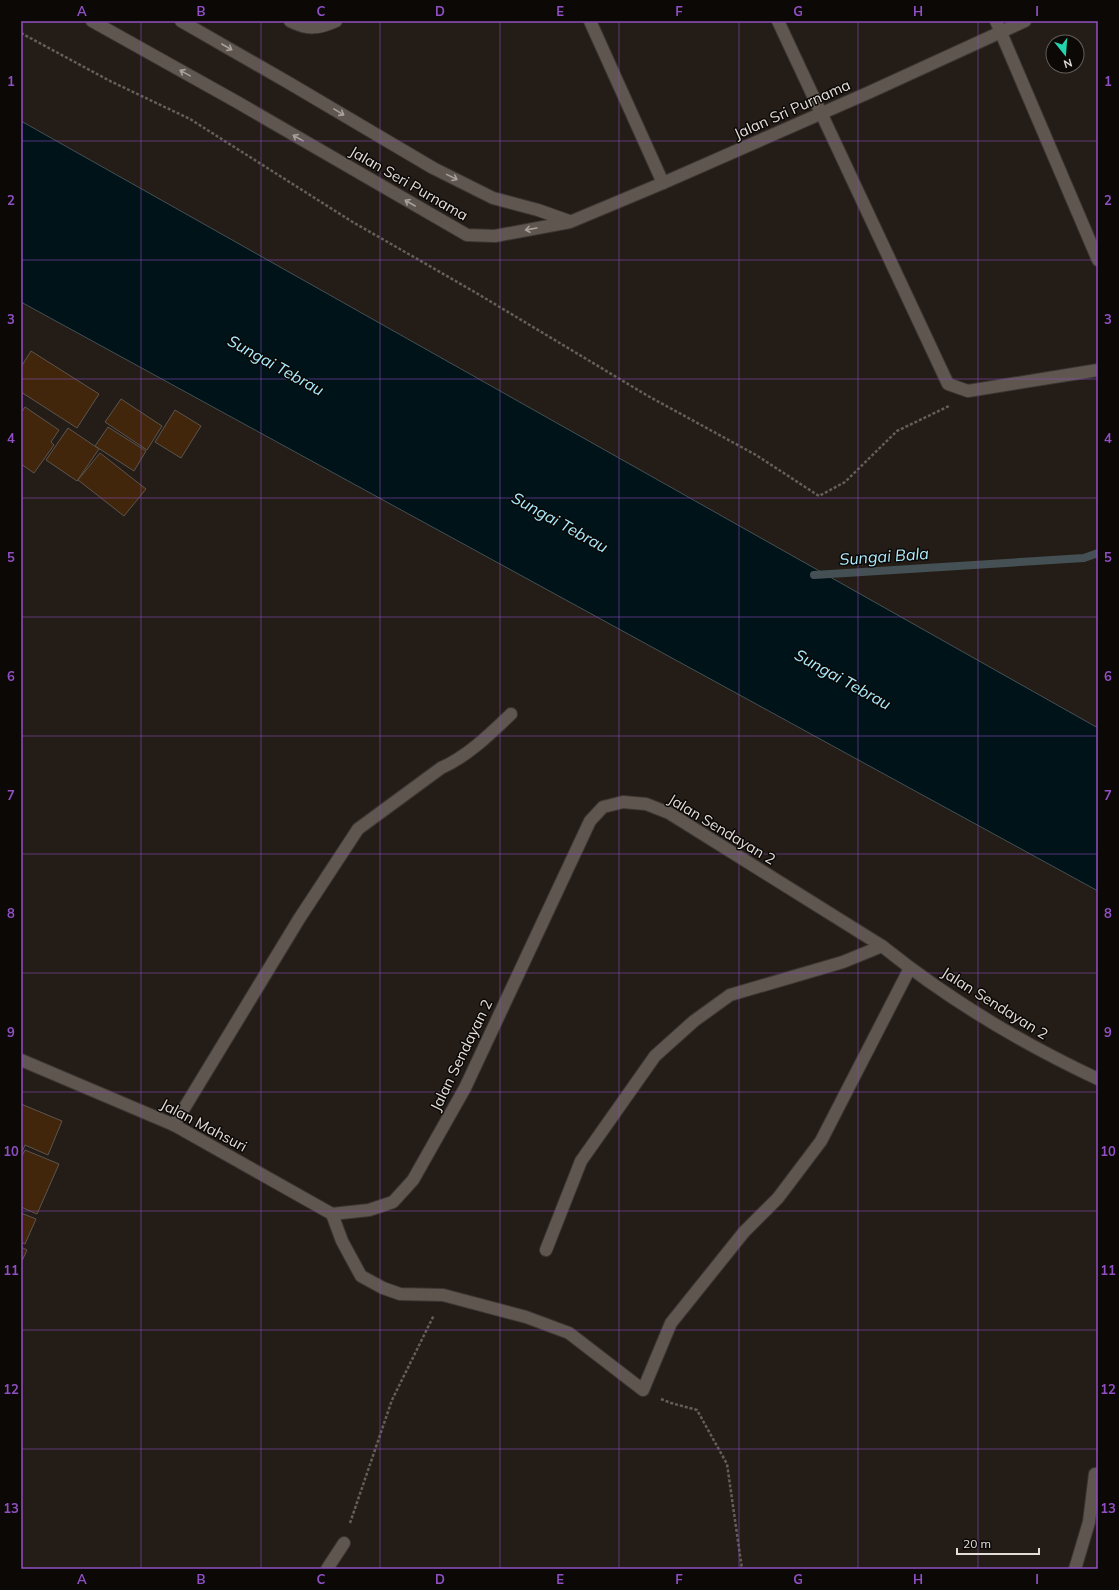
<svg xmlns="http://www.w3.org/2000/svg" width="1119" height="1590" font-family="Mulish,sans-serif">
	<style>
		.water { fill: #001319; stroke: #445053 }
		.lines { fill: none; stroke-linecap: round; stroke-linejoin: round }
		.stream { stroke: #445053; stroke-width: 8 }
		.building { fill: #41260b; stroke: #5c544e }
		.minor-casing { stroke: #3c3633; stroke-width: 14 }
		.path { stroke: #645d58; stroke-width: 2.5; stroke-dasharray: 3 2; stroke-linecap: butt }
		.minor { stroke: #5f5650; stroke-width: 12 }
		.oneway { stroke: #a7a09b }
		.grid { fill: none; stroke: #904fc4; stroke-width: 1; stroke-opacity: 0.55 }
		.labels { text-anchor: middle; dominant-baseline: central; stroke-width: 3; stroke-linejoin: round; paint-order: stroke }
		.street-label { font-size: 15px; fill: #e2ddd9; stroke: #0b0806 }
		.water-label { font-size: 16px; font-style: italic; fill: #acedff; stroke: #0b0806 }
		.neatline { fill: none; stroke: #904fc4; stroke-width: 1.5 }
		.grid-label { font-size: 13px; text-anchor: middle; font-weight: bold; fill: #904fc4 }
	</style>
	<rect width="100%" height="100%" fill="#241d17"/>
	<!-- water -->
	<path class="water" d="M21 121 1098 728V891L21 302Z"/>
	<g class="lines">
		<!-- stream -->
		<path class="stream" d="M814 575 1084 558 1098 553"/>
	</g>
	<!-- building -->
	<g class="building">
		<path d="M31 351 99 394 77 428 21 392V367Z"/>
		<path d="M121 399 162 426 147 450 105 422Z"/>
		<path d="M25 407 59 430 51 442 54 445 34 473 21 464V413Z"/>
		<path d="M175 410 201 426 181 458 155 442Z"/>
		<path d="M108 427 146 451 134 471 95 446Z"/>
		<path d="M68 428 99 449 77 481 46 460Z"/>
		<path d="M100 453 146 489 124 516 78 480Z"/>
		<path d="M21 1104 62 1121 48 1155 25 1145 22 1152 21 1151Z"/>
		<path d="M25 1150 59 1164 37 1214 21 1207V1156H22Z"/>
		<path d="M21 1213 36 1219 25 1244 21 1242Z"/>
		<path d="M21 1247 27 1250 21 1263Z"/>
	</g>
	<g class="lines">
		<defs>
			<g id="minor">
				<path d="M92 21 237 102 467 235 495 236 570 222 663 183 870 92 1025 21"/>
				<path d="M181 21 289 83 433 168 493 198 538 210 569 221"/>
				<path d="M290 21C307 30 319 29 336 21"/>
				<path d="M590 21 663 183"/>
				<path d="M778 21 948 384 968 391 1098 370"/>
				<path d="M996 21 1098 260"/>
				<path d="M21 1060 174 1125 332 1214 369 1210 393 1202 413 1180 465 1088 590 821 603 807 623 802 646 804 669 813 882 946C948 999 1021 1043 1098 1079"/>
				<path d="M174 1125 299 919 358 829 441 768C468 756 490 734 511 714"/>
				<path d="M332 1214 342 1241 361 1276 383 1288 400 1294 443 1295 526 1317 569 1333 643 1390 671 1323 744 1232 778 1198 821 1141 910 968"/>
				<path d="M546 1250 581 1161 655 1056 694 1021 730 995 843 962 882 946"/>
				<path d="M327 1569 344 1543"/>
				<path d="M1075 1569 1089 1522 1095 1474"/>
			</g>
		</defs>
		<!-- minor casing -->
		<use href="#minor" class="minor-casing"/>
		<!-- path -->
		<g class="path">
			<path d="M21 33 110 81 190 119 351 221 473 291 648 396 756 455 819 496 845 482 897 431 949 406"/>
			<path d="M661 1399 671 1403 697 1410 727 1464 742 1569"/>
			<path d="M350 1523 392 1400 434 1315"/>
		</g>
		<!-- minor -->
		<use href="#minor" class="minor"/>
	</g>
	<!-- one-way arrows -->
	<defs><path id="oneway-shaft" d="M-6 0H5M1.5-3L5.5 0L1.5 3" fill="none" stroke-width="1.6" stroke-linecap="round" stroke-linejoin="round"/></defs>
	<g class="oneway">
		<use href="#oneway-shaft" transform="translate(227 47) rotate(30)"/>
		<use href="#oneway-shaft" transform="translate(185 73) rotate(-151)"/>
		<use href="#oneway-shaft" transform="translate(339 112) rotate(31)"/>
		<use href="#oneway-shaft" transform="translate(298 138) rotate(-150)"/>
		<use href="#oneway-shaft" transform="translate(452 177) rotate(26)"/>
		<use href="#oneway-shaft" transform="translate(410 203) rotate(-150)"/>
		<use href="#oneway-shaft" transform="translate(531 229) rotate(170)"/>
	</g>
	<!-- grid -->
	<path class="grid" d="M141 21V1569M261 21V1569M380 21V1569M500 21V1569M619 21V1569M739 21V1569M858 21V1569M978 21V1569M21 141H1098M21 260H1098M21 379H1098M21 498H1098M21 617H1098M21 736H1098M21 854H1098M21 973H1098M21 1092H1098M21 1211H1098M21 1330H1098M21 1449H1098"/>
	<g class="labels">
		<!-- street labels -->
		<g class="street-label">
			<text transform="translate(792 109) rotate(-24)">Jalan Sri Purnama</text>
			<text transform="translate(409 183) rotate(30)">Jalan Seri Purnama</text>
			<text transform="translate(722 829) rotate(31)">Jalan Sendayan 2</text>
			<text transform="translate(995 1003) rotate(32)">Jalan Sendayan 2</text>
			<text transform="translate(461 1055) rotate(-64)">Jalan Sendayan 2</text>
			<text transform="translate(204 1125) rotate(28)">Jalan Mahsuri</text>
		</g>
		<!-- water labels -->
		<g class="water-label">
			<text transform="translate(276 365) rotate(29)">Sungai Tebrau</text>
			<text transform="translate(560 522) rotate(29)">Sungai Tebrau</text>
			<text transform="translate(884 556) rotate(-4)">Sungai Bala</text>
			<text transform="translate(843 679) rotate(29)">Sungai Tebrau</text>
		</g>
	</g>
	<!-- border -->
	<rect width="1119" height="1590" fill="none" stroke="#0b0806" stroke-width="44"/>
	<!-- north arrow -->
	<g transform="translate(1065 54) rotate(163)"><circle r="19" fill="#0b0806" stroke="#615d5a"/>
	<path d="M0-3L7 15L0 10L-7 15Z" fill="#22d5af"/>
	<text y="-6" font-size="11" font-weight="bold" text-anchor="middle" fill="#e2ddd9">N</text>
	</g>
	<!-- scale -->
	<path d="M957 1548v6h82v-6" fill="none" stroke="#e2ddd9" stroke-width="2"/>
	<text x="963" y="1548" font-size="12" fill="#e2ddd9" stroke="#0b0806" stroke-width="3" paint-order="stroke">20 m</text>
	<rect x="22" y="22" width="1075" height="1546" class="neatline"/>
	<g class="grid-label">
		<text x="82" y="16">A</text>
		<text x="201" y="16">B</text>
		<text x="321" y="16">C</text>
		<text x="440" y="16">D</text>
		<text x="560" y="16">E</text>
		<text x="679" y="16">F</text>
		<text x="798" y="16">G</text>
		<text x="918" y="16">H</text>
		<text x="1037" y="16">I</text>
		<text x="11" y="86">1</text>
		<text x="1108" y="86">1</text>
		<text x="11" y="205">2</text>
		<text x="1108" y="205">2</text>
		<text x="11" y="324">3</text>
		<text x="1108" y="324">3</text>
		<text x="11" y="443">4</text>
		<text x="1108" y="443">4</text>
		<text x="11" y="562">5</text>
		<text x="1108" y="562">5</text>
		<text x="11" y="681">6</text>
		<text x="1108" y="681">6</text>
		<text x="11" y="800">7</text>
		<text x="1108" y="800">7</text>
		<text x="11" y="918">8</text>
		<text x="1108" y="918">8</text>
		<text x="11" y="1037">9</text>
		<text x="1108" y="1037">9</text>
		<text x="11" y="1156">10</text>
		<text x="1108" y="1156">10</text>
		<text x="11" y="1275">11</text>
		<text x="1108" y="1275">11</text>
		<text x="11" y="1394">12</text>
		<text x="1108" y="1394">12</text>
		<text x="11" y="1513">13</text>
		<text x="1108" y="1513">13</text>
		<text x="82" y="1584">A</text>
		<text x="201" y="1584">B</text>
		<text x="321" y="1584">C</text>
		<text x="440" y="1584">D</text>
		<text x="560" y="1584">E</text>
		<text x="679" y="1584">F</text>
		<text x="798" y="1584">G</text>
		<text x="918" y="1584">H</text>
		<text x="1037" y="1584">I</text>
	</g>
</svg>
